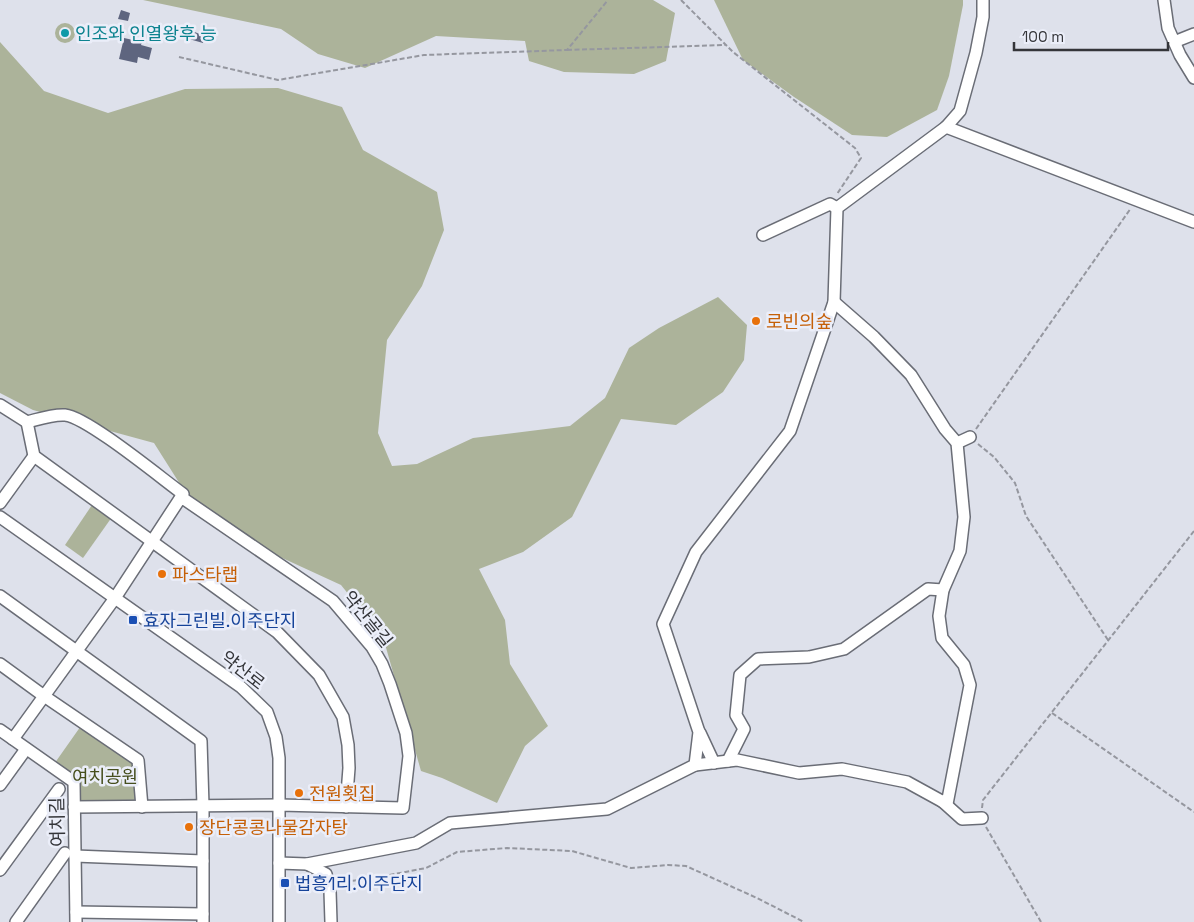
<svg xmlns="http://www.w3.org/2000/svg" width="1194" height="922" font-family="'Space Grotesk','Noto Sans KR',sans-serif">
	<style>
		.green { fill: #acb39a }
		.building { fill: #5e657f }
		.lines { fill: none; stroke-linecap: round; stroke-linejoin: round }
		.minor-casing { stroke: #6a6d76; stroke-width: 14 }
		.path { stroke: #95979f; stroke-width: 2; stroke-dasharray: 5 2.5; stroke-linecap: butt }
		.minor { stroke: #fff; stroke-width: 11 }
		.culture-dot { fill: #0f9aa8; stroke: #ebeef9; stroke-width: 2 }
		.food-dot { fill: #e8710a; stroke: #ebeef9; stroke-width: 2 }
		.transit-dot { fill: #1a4fb4; stroke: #ebeef9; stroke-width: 2 }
		.labels { text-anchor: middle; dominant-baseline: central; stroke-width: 5; stroke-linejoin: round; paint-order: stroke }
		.culture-label { font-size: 18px; fill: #0d838f; stroke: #ebeef9; text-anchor: start }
		.food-label { font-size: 18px; fill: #c56008; stroke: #ebeef9; text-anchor: start }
		.street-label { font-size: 18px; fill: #343539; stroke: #ebeef9 }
		.transit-label { font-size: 18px; fill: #164399; stroke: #ebeef9; text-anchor: start }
		.park-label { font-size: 18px; fill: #464f1e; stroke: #ebeef9 }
	</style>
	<rect width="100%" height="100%" fill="#dee1eb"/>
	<!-- green -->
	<g class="green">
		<path d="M143 0H653L675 13 666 61 634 74 564 72 529 61 525 41 436 36 365 68 318 54 281 29Z"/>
		<path d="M714 0H963V5L949 76 937 110 887 137 852 135 794 97 743 60Z"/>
		<circle cx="65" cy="33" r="10"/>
		<path d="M0 42 44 91 108 113 185 89 278 88 342 107 363 150 437 192 444 230 422 286 387 340 378 433 392 466 417 464 473 438 570 426 605 398 629 348 659 328 718 297 747 325 744 360 723 392 676 425 621 419 572 517 523 552 479 569 505 620 510 664 548 726 525 746 497 803 442 778 421 771 383 637 341 585 230 534 185 492 154 443 33 410 0 393Z"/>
		<path d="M94 502 112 517 83 558 65 545Z"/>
		<path d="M83 723 138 760 142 807H74V782L52 767Z"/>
	</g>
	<!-- building -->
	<g class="building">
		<path d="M121 10 130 13 128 21 118 19Z"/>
		<path d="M192 31 205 36 203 43 189 39Z"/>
		<path d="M124 38 142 42 141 45 152 48 149 60 138 57 137 63 119 59Z"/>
	</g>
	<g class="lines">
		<defs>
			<g id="minor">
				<path d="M1164 0 1168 28 1180 55 1194 78"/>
				<path d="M1174 42 1194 34"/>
				<path d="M946 127 1194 222"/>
				<path d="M763 235 830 204 837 208"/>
				<path d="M0 405 27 422C39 419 53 414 65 415 87 417 161 478 183 494L181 497"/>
				<path d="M27 422 34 456 277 632 319 675 343 717 348 745 349 768 346 807"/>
				<path d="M957 443 970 437"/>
				<path d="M0 503 34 456"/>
				<path d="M0 517 241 687 267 712 276 737 279 758V922"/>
				<path d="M0 596 201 741 203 806V922"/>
				<path d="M0 664 44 696 138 760 142 807"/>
				<path d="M0 730 74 782 76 922"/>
				<path d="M700 733 714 763"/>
				<path d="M13 739 115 598 181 497 333 601 372 647 382 664 390 684 406 733 409 756 403 808 279 805 74 807"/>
				<path d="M728 761 744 729 736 715 740 675 758 659 809 657 844 649 928 589 943 590"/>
				<path d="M695 765 737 760 799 773 842 769 907 782 947 804 970 685 964 665 942 638 939 616 943 590 960 551 964 517 957 443 945 429 911 375 874 337 834 302"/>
				<path d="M0 785 26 749"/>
				<path d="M942 801 962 819 982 818"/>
				<path d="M75 856 203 861"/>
				<path d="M279 863 307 864 416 843 450 823 607 809 695 765 699 732 663 624 696 552 790 431 834 302 837 208 946 127 960 111 976 53 983 17V0"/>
				<path d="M307 864 326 874 330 891 331 922"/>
				<path d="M0 870 59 789"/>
				<path d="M76 912 203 914"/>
				<path d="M16 922 65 853"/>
			</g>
		</defs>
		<!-- minor casing -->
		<use href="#minor" class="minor-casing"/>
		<!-- path -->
		<g class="path">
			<path d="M681 0 733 52 855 148 861 158 837 194"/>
			<path d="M567 50 725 45"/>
			<path d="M179 57 278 80 424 55 567 50 608 0"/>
			<path d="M976 429 1131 208"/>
			<path d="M978 444 994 457 1015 483 1026 516 1108 640"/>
			<path d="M1052 713 1194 812"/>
			<path d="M982 808 983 800 1194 531"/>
			<path d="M986 827 1041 922"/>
			<path d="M338 878 347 881 363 880 426 868 457 852 507 848 572 851 631 868 668 865 686 866 757 898 804 922"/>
		</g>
		<!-- minor -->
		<use href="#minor" class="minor"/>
	</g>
	<!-- markers -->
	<circle class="culture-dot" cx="65" cy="33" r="5"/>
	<g class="food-dot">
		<circle cx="756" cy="321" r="5"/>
		<circle cx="162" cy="574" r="5"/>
		<circle cx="299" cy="793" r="5"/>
		<circle cx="189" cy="827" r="5"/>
	</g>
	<g class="transit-dot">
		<rect x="128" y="615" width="10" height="10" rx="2.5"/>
		<rect x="280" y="878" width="10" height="10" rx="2.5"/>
	</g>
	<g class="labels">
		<!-- culture labels -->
		<g class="culture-label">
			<text x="75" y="33">인조와 인열왕후 능</text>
		</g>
		<!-- food labels -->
		<g class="food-label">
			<text x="766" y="321">로빈의숲</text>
			<text x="172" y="574">파스타랩</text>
			<text x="309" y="793">전원횟집</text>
			<text x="199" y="827">장단콩콩나물감자탕</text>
		</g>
		<!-- street labels -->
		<g class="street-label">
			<text transform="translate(368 619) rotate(51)">약산골길</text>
			<text transform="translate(243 670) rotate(38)">약산로</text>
			<text transform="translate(57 822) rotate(-91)">여치길</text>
		</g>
		<!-- transit labels -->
		<g class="transit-label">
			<text x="143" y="620">효자그린빌.이주단지</text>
			<text x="295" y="883">법흥1리.이주단지</text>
		</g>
		<!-- park labels -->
		<g class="park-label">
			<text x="105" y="776">여치공원</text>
		</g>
	</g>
	<!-- scale -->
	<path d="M1014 42v8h154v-8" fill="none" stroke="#343539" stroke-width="2.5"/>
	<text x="1022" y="42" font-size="15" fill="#343539" stroke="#ebeef9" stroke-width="4" paint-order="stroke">100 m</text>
</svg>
